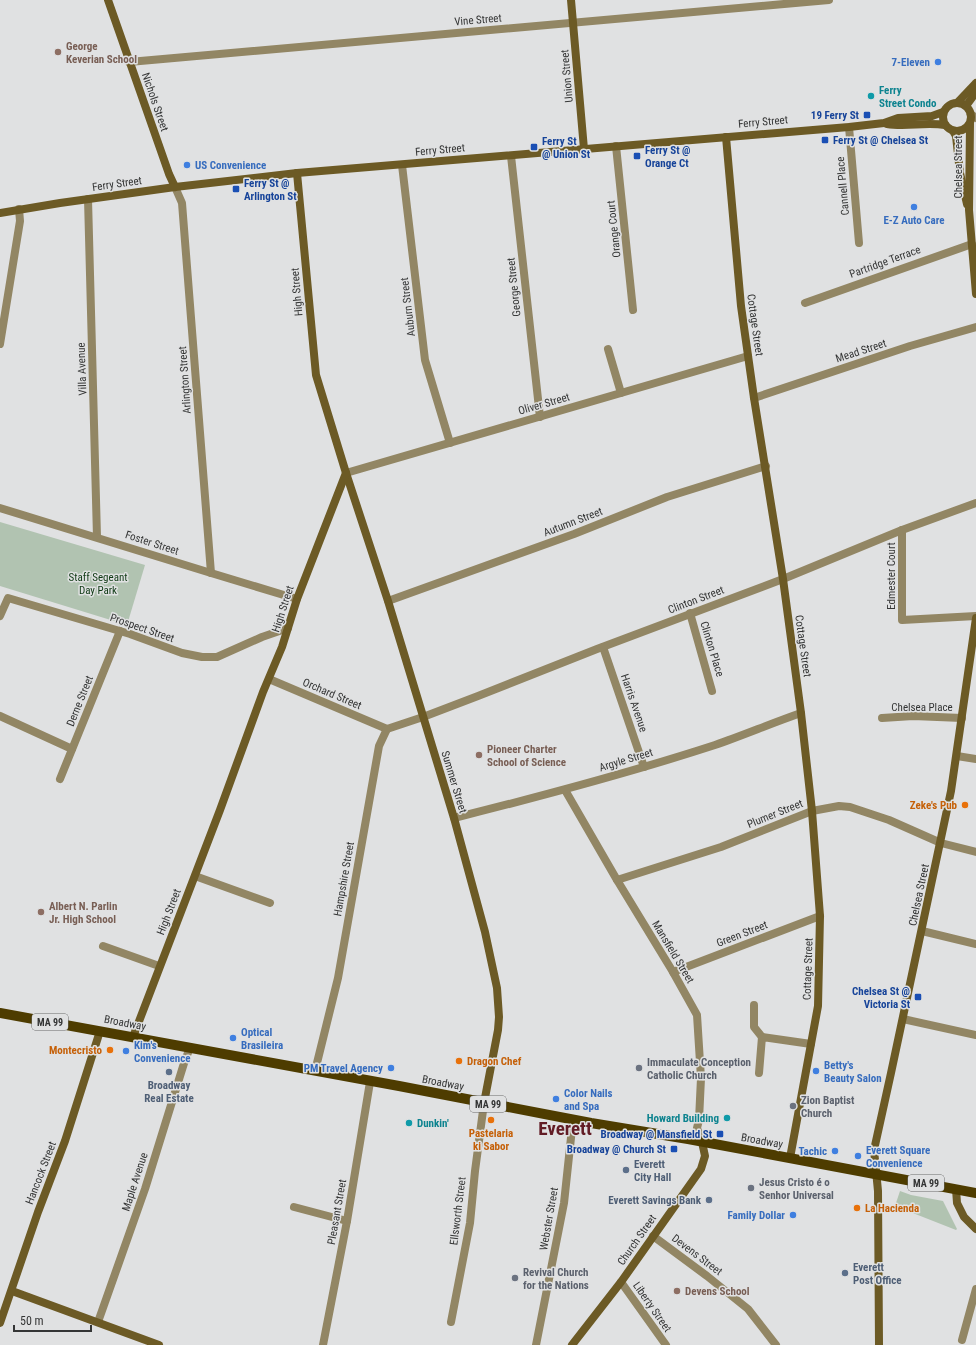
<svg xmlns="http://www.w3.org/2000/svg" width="976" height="1345" font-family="'Roboto Condensed',sans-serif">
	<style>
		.green { fill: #b1c3b1 }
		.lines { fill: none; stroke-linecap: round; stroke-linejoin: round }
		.street { stroke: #928664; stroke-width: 8 }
		.secondary { stroke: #6c5a25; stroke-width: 8 }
		.primary { stroke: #4e3c00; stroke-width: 10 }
		.education-dot { fill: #8d6e63; stroke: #e0e1e2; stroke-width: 1.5 }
		.shop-dot { fill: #3f7fe0; stroke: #e0e1e2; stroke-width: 1.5 }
		.culture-dot { fill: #0f9aa8; stroke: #e0e1e2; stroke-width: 1.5 }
		.transit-dot { fill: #1a4fb4; stroke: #e0e1e2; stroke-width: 1.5 }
		.food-dot { fill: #e8710a; stroke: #e0e1e2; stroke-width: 1.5 }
		.worship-dot { fill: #6b7280; stroke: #e0e1e2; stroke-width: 1.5 }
		.service-dot { fill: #5c6f8a; stroke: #e0e1e2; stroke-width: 1.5 }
		.labels { text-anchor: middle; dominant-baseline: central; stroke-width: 3; stroke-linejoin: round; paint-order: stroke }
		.shield { fill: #e0e1e2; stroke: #686969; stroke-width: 1 }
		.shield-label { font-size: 10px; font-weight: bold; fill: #343535 }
		.street-label { font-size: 11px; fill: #343535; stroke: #e0e1e2 }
		.education-label { font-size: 11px; font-weight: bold; fill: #785e54; stroke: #e0e1e2; text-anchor: start }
		.shop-label { font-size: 11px; font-weight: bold; fill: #366cbe; stroke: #e0e1e2; text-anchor: start }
		.culture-label { font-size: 11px; font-weight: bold; fill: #0d838f; stroke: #e0e1e2; text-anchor: start }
		.transit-label { font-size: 11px; font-weight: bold; fill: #164399; stroke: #e0e1e2; text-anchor: end }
		.park-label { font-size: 11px; fill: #0e3913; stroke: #e0e1e2 }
		.food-label { font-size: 11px; font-weight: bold; fill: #c56008; stroke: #e0e1e2; text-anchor: end }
		.worship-label { font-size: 11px; font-weight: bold; fill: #5b616d; stroke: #e0e1e2; text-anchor: start }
		.service-label { font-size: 11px; font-weight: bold; fill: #4e5e75; stroke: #e0e1e2; text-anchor: start }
		.town-label { font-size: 19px; font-weight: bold; fill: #621c25; stroke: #e0e1e2 }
	</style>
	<rect width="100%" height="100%" fill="#e0e1e2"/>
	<!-- green -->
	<g class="green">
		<path d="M0 522 145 565 127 625 0 586Z"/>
		<path d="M900 1191 911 1195 943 1201 957 1229 956 1230 895 1206Z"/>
	</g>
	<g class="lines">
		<!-- street -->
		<g class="street">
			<path d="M129 62 829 0"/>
			<path d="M971 114 976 118"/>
			<path d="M849 127 859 243"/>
			<path d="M616 146 633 310"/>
			<path d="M511 156 540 417"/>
			<path d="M402 165 425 360 450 443"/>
			<path d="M175 187 182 203 211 573"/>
			<path d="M88 199 97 537"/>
			<path d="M805 303 972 244"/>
			<path d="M0 344 20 221 19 209"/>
			<path d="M608 349 621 393"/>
			<path d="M754 398 910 346 976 327"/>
			<path d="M346 473 748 356"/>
			<path d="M0 508 211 573 297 599"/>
			<path d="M902 530V620L976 616"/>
			<path d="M388 601 574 534 667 497 766 466"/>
			<path d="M690 613 712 691"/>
			<path d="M0 616 8 598 130 634 182 653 202 657H217L262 637 288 628"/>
			<path d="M603 647 644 767"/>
			<path d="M269 679 387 729"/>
			<path d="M0 716 72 749"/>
			<path d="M882 718 913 716 962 718"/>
			<path d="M957 756 976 759"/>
			<path d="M60 779 120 631"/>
			<path d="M565 790 617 880 673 972 697 1015 701 1078 699 1120 697 1128 702 1142"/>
			<path d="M454 818C542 796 629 773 715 745 744 735 772 723 801 713"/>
			<path d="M195 876 270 903"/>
			<path d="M617 880 721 847 812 811 839 806 850 807 889 820 941 843 976 852"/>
			<path d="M922 931 976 944"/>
			<path d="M103 946 159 966"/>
			<path d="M673 972 820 916"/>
			<path d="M754 1005V1027L762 1037"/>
			<path d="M903 1019 976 1035"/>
			<path d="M315 1071 338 978 379 746 387 729 423 717 478 696 597 649 783 579 902 530 976 503"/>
			<path d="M759 1073 762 1037 811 1044"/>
			<path d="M294 1207 347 1221"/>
			<path d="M653 1236 707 1276 748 1309 776 1345"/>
			<path d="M621 1282 666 1345"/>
			<path d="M98 1322 145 1189 185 1060 190 1048"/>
			<path d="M451 1322 470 1223 475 1171 484 1103"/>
			<path d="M962 1340 976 1289"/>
			<path d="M323 1345 347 1221 370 1082"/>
			<path d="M536 1345 564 1203 573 1119"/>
		</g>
		<!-- secondary -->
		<g class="secondary">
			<path d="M108 0 169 174 175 187"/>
			<path d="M571 0 584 149"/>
			<path d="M958 102 976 83"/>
			<circle cx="957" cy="117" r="14"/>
			<path d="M966 106 976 92"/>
			<path d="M887 124C906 127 925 122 945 125"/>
			<path d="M970 124 969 210 976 294"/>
			<path d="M953 131 956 136 960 173 967 204"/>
			<path d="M726 137 741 306 754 398 783 579 801 713 812 811 820 916 818 1006 790 1158"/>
			<path d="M297 173 316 375 346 473 388 601 454 818 485 932 497 988 499 1017 498 1030 484 1103"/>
			<path d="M0 213 60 203 175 187 297 173 849 127 884 123 898 118 932 116 943 112"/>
			<path d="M133 1037 220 810 263 692 282 647 297 599 346 473"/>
			<path d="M956 1189 957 1203 964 1217 976 1229"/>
			<path d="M12 1291 159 1345"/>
			<path d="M0 1323 38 1212 65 1141 100 1031"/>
			<path d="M572 1345 621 1282 701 1169 705 1156 702 1142"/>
			<path d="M879 1345 878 1191 874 1150 891 1073 951 791 976 618"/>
		</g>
		<!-- primary -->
		<path class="primary" d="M0 1013 399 1086 591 1123 688 1139 976 1193"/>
	</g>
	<!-- markers -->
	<g class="education-dot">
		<circle cx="58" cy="52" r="4"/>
		<circle cx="479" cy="755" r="4"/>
		<circle cx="41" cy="912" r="4"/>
		<circle cx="677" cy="1291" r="4"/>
	</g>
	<g class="shop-dot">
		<circle cx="938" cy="62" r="4"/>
		<circle cx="187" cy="165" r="4"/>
		<circle cx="914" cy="207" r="4"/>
		<circle cx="233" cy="1038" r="4"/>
		<circle cx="126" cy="1051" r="4"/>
		<circle cx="391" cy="1068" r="4"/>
		<circle cx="816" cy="1071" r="4"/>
		<circle cx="556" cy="1099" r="4"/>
		<circle cx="835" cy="1151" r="4"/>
		<circle cx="858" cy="1156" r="4"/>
		<circle cx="793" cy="1215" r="4"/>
	</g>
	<g class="culture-dot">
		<circle cx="871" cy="96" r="4"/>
		<circle cx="727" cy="1118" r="4"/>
		<circle cx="409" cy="1123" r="4"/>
	</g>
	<g class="transit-dot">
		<rect x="863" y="111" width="8" height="8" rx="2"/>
		<rect x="821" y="136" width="8" height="8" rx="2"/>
		<rect x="530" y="143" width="8" height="8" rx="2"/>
		<rect x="633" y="152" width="8" height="8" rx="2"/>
		<rect x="232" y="185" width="8" height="8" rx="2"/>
		<rect x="914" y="993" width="8" height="8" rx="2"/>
		<rect x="716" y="1130" width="8" height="8" rx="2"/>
		<rect x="670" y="1145" width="8" height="8" rx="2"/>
	</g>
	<g class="food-dot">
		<circle cx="965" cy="805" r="4"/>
		<circle cx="110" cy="1050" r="4"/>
		<circle cx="459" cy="1061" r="4"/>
		<circle cx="491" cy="1120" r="4"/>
		<circle cx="857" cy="1208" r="4"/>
	</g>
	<g class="worship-dot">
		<circle cx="639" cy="1068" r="4"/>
		<circle cx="793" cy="1106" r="4"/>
		<circle cx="751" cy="1188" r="4"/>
		<circle cx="515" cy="1278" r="4"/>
	</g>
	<g class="service-dot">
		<circle cx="169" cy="1072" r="4"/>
		<circle cx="626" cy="1170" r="4"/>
		<circle cx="709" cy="1200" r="4"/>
		<circle cx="845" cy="1273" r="4"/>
	</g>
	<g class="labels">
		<!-- shield labels -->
		<g class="shield">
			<rect x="32" y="1014" width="36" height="16" rx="3"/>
			<rect x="470" y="1096" width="36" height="16" rx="3"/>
			<rect x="908" y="1175" width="36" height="16" rx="3"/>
		</g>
		<g class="shield-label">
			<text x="50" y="1022">MA 99</text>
			<text x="488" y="1104">MA 99</text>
			<text x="926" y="1183">MA 99</text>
		</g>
		<!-- street labels -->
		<g class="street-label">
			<text transform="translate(478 20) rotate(-5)">Vine Street</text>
			<text transform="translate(567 76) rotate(-95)">Union Street</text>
			<text transform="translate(155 102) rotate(71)">Nichols Street</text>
			<text transform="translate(763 122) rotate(-5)">Ferry Street</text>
			<text transform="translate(440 150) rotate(-5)">Ferry Street</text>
			<text transform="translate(958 167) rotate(-90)">Chelsea Street</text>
			<text transform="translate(117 184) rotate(-8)">Ferry Street</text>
			<text transform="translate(843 186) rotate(-95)">Cannell Place</text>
			<text transform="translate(614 229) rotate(-96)">Orange Court</text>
			<text transform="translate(885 262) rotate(-20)">Partridge Terrace</text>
			<text transform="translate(514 287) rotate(-96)">George Street</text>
			<text transform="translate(297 292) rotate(-95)">High Street</text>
			<text transform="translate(408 307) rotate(-97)">Auburn Street</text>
			<text transform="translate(755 325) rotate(82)">Cottage Street</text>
			<text transform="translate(861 351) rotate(-18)">Mead Street</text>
			<text transform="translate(82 369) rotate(-92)">Villa Avenue</text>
			<text transform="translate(185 380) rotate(-94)">Arlington Street</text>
			<text transform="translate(544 404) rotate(-16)">Oliver Street</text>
			<text transform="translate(573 522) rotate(-21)">Autumn Street</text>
			<text transform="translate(152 543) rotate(18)">Foster Street</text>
			<text transform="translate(891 576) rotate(-90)">Edmester Court</text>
			<text transform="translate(696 600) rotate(-21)">Clinton Street</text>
			<text transform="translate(283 609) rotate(-72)">High Street</text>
			<text transform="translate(142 628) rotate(19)">Prospect Street</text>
			<text transform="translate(803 646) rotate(82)">Cottage Street</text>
			<text transform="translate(712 649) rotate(73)">Clinton Place</text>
			<text transform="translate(332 694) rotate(23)">Orchard Street</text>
			<text transform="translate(80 701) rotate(-68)">Derne Street</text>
			<text transform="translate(634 703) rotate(71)">Harris Avenue</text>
			<text x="922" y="707">Chelsea Place</text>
			<text transform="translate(626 760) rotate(-17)">Argyle Street</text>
			<text transform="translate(454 782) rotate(73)">Summer Street</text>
			<text transform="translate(775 814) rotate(-22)">Plumer Street</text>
			<text transform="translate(344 879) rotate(-80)">Hampshire Street</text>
			<text transform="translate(919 895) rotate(-78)">Chelsea Street</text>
			<text transform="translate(169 912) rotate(-69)">High Street</text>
			<text transform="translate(742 934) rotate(-21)">Green Street</text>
			<text transform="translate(673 952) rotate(59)">Mansfield Street</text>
			<text transform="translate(808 969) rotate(-88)">Cottage Street</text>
			<text transform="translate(125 1023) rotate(11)">Broadway</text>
			<text transform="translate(443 1083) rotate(11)">Broadway</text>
			<text transform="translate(762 1141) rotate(10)">Broadway</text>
			<text transform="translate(41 1173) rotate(-69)">Hancock Street</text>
			<text transform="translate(135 1182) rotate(-72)">Maple Avenue</text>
			<text transform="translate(458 1211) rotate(-83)">Ellsworth Street</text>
			<text transform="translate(337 1212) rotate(-80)">Pleasant Street</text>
			<text transform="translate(549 1219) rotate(-80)">Webster Street</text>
			<text transform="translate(637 1240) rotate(-55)">Church Street</text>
			<text transform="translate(697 1255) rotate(37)">Devens Street</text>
			<text transform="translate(652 1307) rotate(55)">Liberty Street</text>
		</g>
		<!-- education labels -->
		<g class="education-label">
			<text x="66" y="46">George<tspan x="66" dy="13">Keverian School</tspan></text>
			<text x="487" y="749">Pioneer Charter<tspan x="487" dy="13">School of Science</tspan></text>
			<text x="49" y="906">Albert N. Parlin<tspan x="49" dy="13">Jr. High School</tspan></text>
			<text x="685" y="1291">Devens School</text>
		</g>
		<!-- shop labels -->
		<g class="shop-label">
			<text x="930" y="62" text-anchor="end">7-Eleven</text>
			<text x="195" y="165">US Convenience</text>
			<text x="914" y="220" text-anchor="middle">E-Z Auto Care</text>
			<text x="241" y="1032">Optical<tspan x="241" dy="13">Brasileira</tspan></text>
			<text x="134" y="1045">Kim's<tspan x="134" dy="13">Convenience</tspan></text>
			<text x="824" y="1065">Betty's<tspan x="824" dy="13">Beauty Salon</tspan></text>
			<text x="383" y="1068" text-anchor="end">PM Travel Agency</text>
			<text x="564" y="1093">Color Nails<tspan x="564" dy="13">and Spa</tspan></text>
			<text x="866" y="1150">Everett Square<tspan x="866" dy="13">Convenience</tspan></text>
			<text x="827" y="1151" text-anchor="end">Tachic</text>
			<text x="785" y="1215" text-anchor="end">Family Dollar</text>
		</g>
		<!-- culture labels -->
		<g class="culture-label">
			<text x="879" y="90">Ferry<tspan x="879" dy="13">Street Condo</tspan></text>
			<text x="719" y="1118" text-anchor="end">Howard Building</text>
			<text x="417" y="1123">Dunkin'</text>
		</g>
		<!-- transit labels -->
		<g class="transit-label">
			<text x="859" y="115">19 Ferry St</text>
			<text x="833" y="140" text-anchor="start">Ferry St @ Chelsea St</text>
			<text x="542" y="141" text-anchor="start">Ferry St<tspan x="542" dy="13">@ Union St</tspan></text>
			<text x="645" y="150" text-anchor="start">Ferry St @<tspan x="645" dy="13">Orange Ct</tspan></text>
			<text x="244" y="183" text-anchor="start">Ferry St @<tspan x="244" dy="13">Arlington St</tspan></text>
			<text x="910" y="991">Chelsea St @<tspan x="910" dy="13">Victoria St</tspan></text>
			<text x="712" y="1134">Broadway @ Mansfield St</text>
			<text x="666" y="1149">Broadway @ Church St</text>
		</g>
		<!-- park labels -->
		<g class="park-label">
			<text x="98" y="577">Staff Segeant<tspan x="98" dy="13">Day Park</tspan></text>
		</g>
		<!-- food labels -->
		<g class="food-label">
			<text x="957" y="805">Zeke's Pub</text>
			<text x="102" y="1050">Montecristo</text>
			<text x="467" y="1061" text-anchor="start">Dragon Chef</text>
			<text x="491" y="1133" text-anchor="middle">Pastelaria<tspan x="491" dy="13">ki Sabor</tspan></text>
			<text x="865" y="1208" text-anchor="start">La Hacienda</text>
		</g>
		<!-- worship labels -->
		<g class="worship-label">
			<text x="647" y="1062">Immaculate Conception<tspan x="647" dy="13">Catholic Church</tspan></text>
			<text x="801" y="1100">Zion Baptist<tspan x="801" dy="13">Church</tspan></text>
			<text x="759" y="1182">Jesus Cristo é o<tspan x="759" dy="13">Senhor Universal</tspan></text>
			<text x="523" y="1272">Revival Church<tspan x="523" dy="13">for the Nations</tspan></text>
		</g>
		<!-- service labels -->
		<g class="service-label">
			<text x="169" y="1085" text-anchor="middle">Broadway<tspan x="169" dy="13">Real Estate</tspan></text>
			<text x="634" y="1164">Everett<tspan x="634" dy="13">City Hall</tspan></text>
			<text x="701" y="1200" text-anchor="end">Everett Savings Bank</text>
			<text x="853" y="1267">Everett<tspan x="853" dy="13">Post Office</tspan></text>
		</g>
		<!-- town labels -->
		<g class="town-label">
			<text x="565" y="1128">Everett</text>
		</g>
	</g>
	<!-- scale -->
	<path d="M14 1325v6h77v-6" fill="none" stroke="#343535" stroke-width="2"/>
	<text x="20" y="1325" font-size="12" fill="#343535" stroke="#e0e1e2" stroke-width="3" paint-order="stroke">50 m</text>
</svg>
